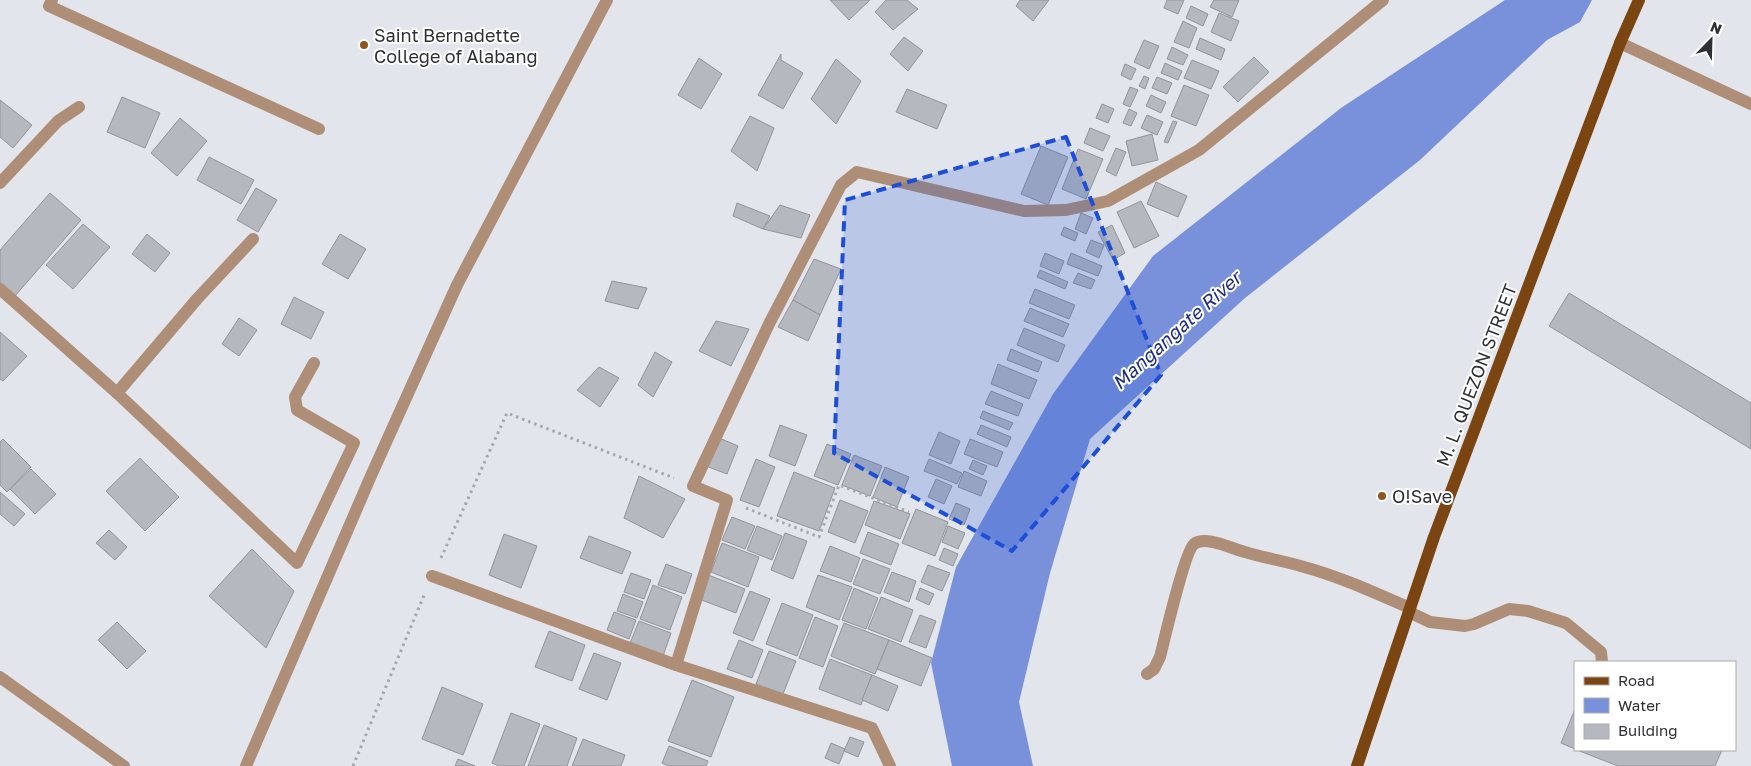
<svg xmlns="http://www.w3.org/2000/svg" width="1751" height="766" font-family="'Golos Text',sans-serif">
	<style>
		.water { fill: #7990db }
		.building { fill: #b5b8bf; stroke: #91949a }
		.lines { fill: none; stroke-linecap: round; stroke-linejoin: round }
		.path { stroke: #a5a8ad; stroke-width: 3; stroke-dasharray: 2.5 4; stroke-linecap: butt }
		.minor { stroke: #ae8e76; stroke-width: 12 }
		.major { stroke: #7b4511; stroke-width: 12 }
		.marked { fill: #1d4ed8; fill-opacity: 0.2; stroke: #1d4ed8; stroke-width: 4; stroke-dasharray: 10 6; stroke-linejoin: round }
		.poi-dot { fill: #93541a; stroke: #fff; stroke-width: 2 }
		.labels { text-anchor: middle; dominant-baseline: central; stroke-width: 4; stroke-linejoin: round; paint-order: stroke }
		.poi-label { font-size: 18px; fill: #2f3033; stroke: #fff; text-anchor: start }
		.street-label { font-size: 18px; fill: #2f3033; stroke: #fff }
		.water-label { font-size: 19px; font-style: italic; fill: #1d2b81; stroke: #fff }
	</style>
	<rect width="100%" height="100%" fill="#e2e5ec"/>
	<!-- water -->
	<path class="water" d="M1505 0H1592L1580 22 1547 40 1420 160 1245 298 1090 439 1050 573 1019 702 1033 766H952L931 663 956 567 1053 394 1153 256 1341 108Z"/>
	<!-- building -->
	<g class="building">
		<path d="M830 0H870L849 20Z"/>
		<path d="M886 0H907L918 9 893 30 875 12Z"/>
		<path d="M1020 0H1049L1033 21 1016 6Z"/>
		<path d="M1167 0H1184L1178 14 1164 8Z"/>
		<path d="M1214 0H1239L1232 17 1210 7Z"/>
		<path d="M1191 6 1208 14 1203 26 1186 18Z"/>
		<path d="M1219 13 1239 21 1231 41 1211 32Z"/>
		<path d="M1183 21 1197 28 1189 48 1174 42Z"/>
		<path d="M904 37 923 51 908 71 890 54Z"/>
		<path d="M1200 38 1225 49 1221 60 1196 49Z"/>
		<path d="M1144 40 1159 46 1149 69 1134 62Z"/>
		<path d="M1172 47 1188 55 1183 65 1167 59Z"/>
		<path d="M781 54V60L803 73 783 109 758 95Z"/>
		<path d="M1254 57 1269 72 1238 102 1223 87Z"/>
		<path d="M699 58 722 74 701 109 678 95Z"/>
		<path d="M836 59 861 81 836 124 811 99Z"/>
		<path d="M1192 60 1219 71 1211 89 1184 78Z"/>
		<path d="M1165 63 1182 71 1178 80 1161 73Z"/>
		<path d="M1125 64 1136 69 1131 80 1121 75Z"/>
		<path d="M1144 76 1149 78 1145 89 1139 86Z"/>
		<path d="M1157 77 1172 83 1167 94 1152 88Z"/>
		<path d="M1184 85 1209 95 1196 126 1171 116Z"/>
		<path d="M1130 87 1138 90 1130 107 1123 104Z"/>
		<path d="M907 89 947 105 937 129 896 112Z"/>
		<path d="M1151 95 1166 102 1161 113 1146 106Z"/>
		<path d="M122 97 160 113 145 148 107 132Z"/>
		<path d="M0 100 32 125 13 148 0 137Z"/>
		<path d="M1102 104 1114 109 1108 123 1096 118Z"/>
		<path d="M1129 109 1137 113 1131 126 1123 123Z"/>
		<path d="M1147 115 1163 122 1157 135 1141 128Z"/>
		<path d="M750 116 774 128 757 171 731 151Z"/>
		<path d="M180 118 207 141 177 176 151 153Z"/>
		<path d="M1173 121 1177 122 1168 143 1164 142Z"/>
		<path d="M1090 128 1110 136 1103 151 1084 143Z"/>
		<path d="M1152 134 1158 160 1132 166 1126 141Z"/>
		<path d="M1041 146 1068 157 1048 205 1021 194Z"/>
		<path d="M1116 148 1126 152 1116 176 1106 171Z"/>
		<path d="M1078 149 1103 159 1086 199 1062 189Z"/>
		<path d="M209 157 254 180 241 204 197 180Z"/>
		<path d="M1156 182 1187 196 1178 217 1147 204Z"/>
		<path d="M256 188 277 200 258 232 237 220Z"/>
		<path d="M50 193 81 220 15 296 0 283V250Z"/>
		<path d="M1141 201 1159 236 1134 248 1117 212Z"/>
		<path d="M737 203 770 216 763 229 733 216Z"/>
		<path d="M780 205 810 215 801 238 763 229Z"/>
		<path d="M1081 213 1093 218 1086 234 1075 229Z"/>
		<path d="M83 224 110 247 73 289 46 265Z"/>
		<path d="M1112 225 1125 253 1113 260 1098 232Z"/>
		<path d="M1064 227 1078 233 1075 241 1061 235Z"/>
		<path d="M147 234 170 253 155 272 132 254Z"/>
		<path d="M340 234 366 249 348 279 322 264Z"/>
		<path d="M1091 240 1104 245 1099 258 1086 252Z"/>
		<path d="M1045 253 1064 261 1059 274 1040 266Z"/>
		<path d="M1071 253 1102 266 1098 276 1067 264Z"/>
		<path d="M814 259 841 269 820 315 793 300Z"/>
		<path d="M1040 270 1068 282 1065 289 1037 277Z"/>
		<path d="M1078 273 1095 280 1091 289 1073 283Z"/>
		<path d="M612 281 647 288 638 309 605 301Z"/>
		<path d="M1035 289 1075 305 1069 319 1029 303Z"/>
		<path d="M1569 293 1751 403V449L1549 326Z"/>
		<path d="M294 297 324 312 311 339 281 324Z"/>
		<path d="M793 300 820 315 808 341 778 327Z"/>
		<path d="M1030 308 1069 324 1063 337 1024 321Z"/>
		<path d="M239 318 257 330 239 356 222 344Z"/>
		<path d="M716 321 749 329 731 366 699 351Z"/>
		<path d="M1024 328 1065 345 1058 362 1017 345Z"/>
		<path d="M0 332 27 356 3 381 0 379Z"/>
		<path d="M1011 349 1042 362 1038 372 1007 360Z"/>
		<path d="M655 352 672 362 653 397 638 385Z"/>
		<path d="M998 364 1037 380 1029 399 991 384Z"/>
		<path d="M599 367 619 378 600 407 577 390Z"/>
		<path d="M991 391 1023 404 1018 416 985 404Z"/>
		<path d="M983 411 1013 423 1009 430 980 418Z"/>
		<path d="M780 425 807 435 795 466 769 456Z"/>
		<path d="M981 425 1011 437 1007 447 977 434Z"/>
		<path d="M939 432 960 441 951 464 929 455Z"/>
		<path d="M717 437 738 446 727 474 706 466Z"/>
		<path d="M3 439 31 467 7 492 0 485V442Z"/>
		<path d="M970 439 1003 452 997 467 964 454Z"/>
		<path d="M827 444 851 454 838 485 814 476Z"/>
		<path d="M854 455 882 466 870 496 842 485Z"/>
		<path d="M140 458 179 497 145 531 106 491Z"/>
		<path d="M756 459 775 467 759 507 740 500Z"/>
		<path d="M929 459 962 473 957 484 924 471Z"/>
		<path d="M973 460 987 466 983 475 969 469Z"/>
		<path d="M885 467 909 477 897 507 873 497Z"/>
		<path d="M31 469 56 494 35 514 10 489Z"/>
		<path d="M964 471 987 481 981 496 958 487Z"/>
		<path d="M794 472 835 488 819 531 777 516Z"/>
		<path d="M639 476 685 499 663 538 624 518Z"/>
		<path d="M936 479 952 486 944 504 928 497Z"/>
		<path d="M0 492 25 514 14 526 0 514Z"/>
		<path d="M840 500 868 511 855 543 828 532Z"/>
		<path d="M874 501 910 514 900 539 865 525Z"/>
		<path d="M956 503 970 509 964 525 949 519Z"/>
		<path d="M916 509 948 522 935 556 902 543Z"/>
		<path d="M732 517 755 526 745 549 722 540Z"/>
		<path d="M757 526 782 536 772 560 747 550Z"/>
		<path d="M948 526 965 533 958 549 942 542Z"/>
		<path d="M109 530 127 547 115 560 96 543Z"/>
		<path d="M868 532 899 544 891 565 860 553Z"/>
		<path d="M785 533 807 541 793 579 771 570Z"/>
		<path d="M504 534 537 546 521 588 489 575Z"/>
		<path d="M589 536 631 552 622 574 580 558Z"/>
		<path d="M722 543 759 557 748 587 711 572Z"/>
		<path d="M830 546 860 558 851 582 820 571Z"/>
		<path d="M944 548 958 554 953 566 939 560Z"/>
		<path d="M252 549 294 591 266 648 209 596Z"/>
		<path d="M863 559 890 569 880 594 853 584Z"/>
		<path d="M666 564 692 574 685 594 658 585Z"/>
		<path d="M928 565 950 573 942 591 921 582Z"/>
		<path d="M892 572 916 581 909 602 884 592Z"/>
		<path d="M631 573 651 580 644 599 624 592Z"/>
		<path d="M708 575 745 589 736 613 699 599Z"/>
		<path d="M818 575 852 587 839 620 806 607Z"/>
		<path d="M653 585 682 597 670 630 640 619Z"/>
		<path d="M854 588 878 598 866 629 842 620Z"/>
		<path d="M920 588 934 594 929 605 916 599Z"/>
		<path d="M750 591 770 599 753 641 733 633Z"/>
		<path d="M623 594 643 602 637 618 617 611Z"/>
		<path d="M881 597 913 610 901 642 868 629Z"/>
		<path d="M782 603 813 615 797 656 766 644Z"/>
		<path d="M614 612 636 620 629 639 607 630Z"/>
		<path d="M920 615 936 621 926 648 909 642Z"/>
		<path d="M815 617 838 626 823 667 799 658Z"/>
		<path d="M639 621 671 633 663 656 630 643Z"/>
		<path d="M117 622 146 651 127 669 98 640Z"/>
		<path d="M844 623 889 640 875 674 831 656Z"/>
		<path d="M549 631 585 645 572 681 535 667Z"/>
		<path d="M739 640 763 650 752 678 727 669Z"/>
		<path d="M889 640 932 658 921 686 877 669Z"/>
		<path d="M769 651 796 661 783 694 756 684Z"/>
		<path d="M594 653 621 663 607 700 579 689Z"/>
		<path d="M830 659 872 675 861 705 819 689Z"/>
		<path d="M872 675 898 686 888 711 862 700Z"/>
		<path d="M692 680 734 697 711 757 668 741Z"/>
		<path d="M442 687 483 704 463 755 422 739Z"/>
		<path d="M1575 709V749L1561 743Z"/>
		<path d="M511 713 540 724 524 766H499L492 763Z"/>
		<path d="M544 725 577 738 567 766H528Z"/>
		<path d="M850 737 864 742 858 757 844 751Z"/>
		<path d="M583 739 625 755 621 766H572Z"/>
		<path d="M831 743 845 749 839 764 825 758Z"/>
		<path d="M669 746 708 761 706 766H668L662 763Z"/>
		<path d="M1577 750H1722L1715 766H1618Z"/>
		<path d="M458 759 475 766H455Z"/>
	</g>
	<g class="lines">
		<!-- path -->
		<g class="path">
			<path d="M746 508 819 537 839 485 909 512"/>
			<path d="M441 558 507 413 674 478"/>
			<path d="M353 766 425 593"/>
		</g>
		<!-- minor -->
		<g class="minor">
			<path d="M52 0 49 6 319 129"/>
			<path d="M1620 43 1751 104"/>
			<path d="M0 183 58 121 79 107"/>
			<path d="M0 289 117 393 297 563 354 443 297 410 295 397 314 363"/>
			<path d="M117 393 197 299 253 239"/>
			<path d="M432 576 676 665 872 728 890 766"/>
			<path d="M1409 612 1430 622 1465 626 1474 624 1509 609 1528 611 1566 623 1601 652 1602 662"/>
			<path d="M676 665 727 500 693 486 769 324 841 185 857 172 1024 211 1066 210 1108 201 1199 150 1383 0"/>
			<path d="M1147 674 1154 669 1160 657C1164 641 1185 551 1194 544 1206 535 1232 549 1245 552 1264 558 1285 561 1304 567 1341 577 1375 593 1410 608"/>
			<path d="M0 677 124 766"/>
			<path d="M246 766 370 478 457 285 607 0"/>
		</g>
		<!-- major -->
		<path class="major" d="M1357 766 1434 537 1620 43 1639 0"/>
	</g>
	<!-- marked area -->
	<path class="marked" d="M1066 137 1161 375 1012 551 834 453 845 200Z"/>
	<!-- markers -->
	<g class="poi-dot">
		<circle cx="364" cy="45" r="5"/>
		<circle cx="1382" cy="496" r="5"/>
	</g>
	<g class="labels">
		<!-- poi labels -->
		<g class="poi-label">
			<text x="374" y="35">Saint Bernadette<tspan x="374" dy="21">College of Alabang</tspan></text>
			<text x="1392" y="496">O!Save</text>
		</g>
		<!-- street labels -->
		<g class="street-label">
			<text transform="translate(1476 375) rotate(-69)">M. L. QUEZON STREET</text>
		</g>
		<!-- water labels -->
		<g class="water-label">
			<text transform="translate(1176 330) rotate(-42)">Mangangate River</text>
		</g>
	</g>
	<!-- legend -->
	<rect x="1574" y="661" width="162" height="90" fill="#ffffff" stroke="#acacad"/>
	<rect x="1584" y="677" width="25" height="8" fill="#7b4511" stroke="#acacad"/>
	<text x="1618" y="686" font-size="15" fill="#2f3033">Road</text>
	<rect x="1584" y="698" width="25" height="15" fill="#7990db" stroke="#acacad"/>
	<text x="1618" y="711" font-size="15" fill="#2f3033">Water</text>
	<rect x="1584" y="724" width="25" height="15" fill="#b5b8bf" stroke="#acacad"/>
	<text x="1618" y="736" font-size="15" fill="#2f3033">Building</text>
	<!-- north arrow -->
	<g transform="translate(1711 40) rotate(23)" stroke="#ffffff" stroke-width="4" paint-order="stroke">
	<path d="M0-4L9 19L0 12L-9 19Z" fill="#2f3033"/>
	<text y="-8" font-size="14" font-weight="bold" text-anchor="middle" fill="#2f3033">N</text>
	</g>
</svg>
